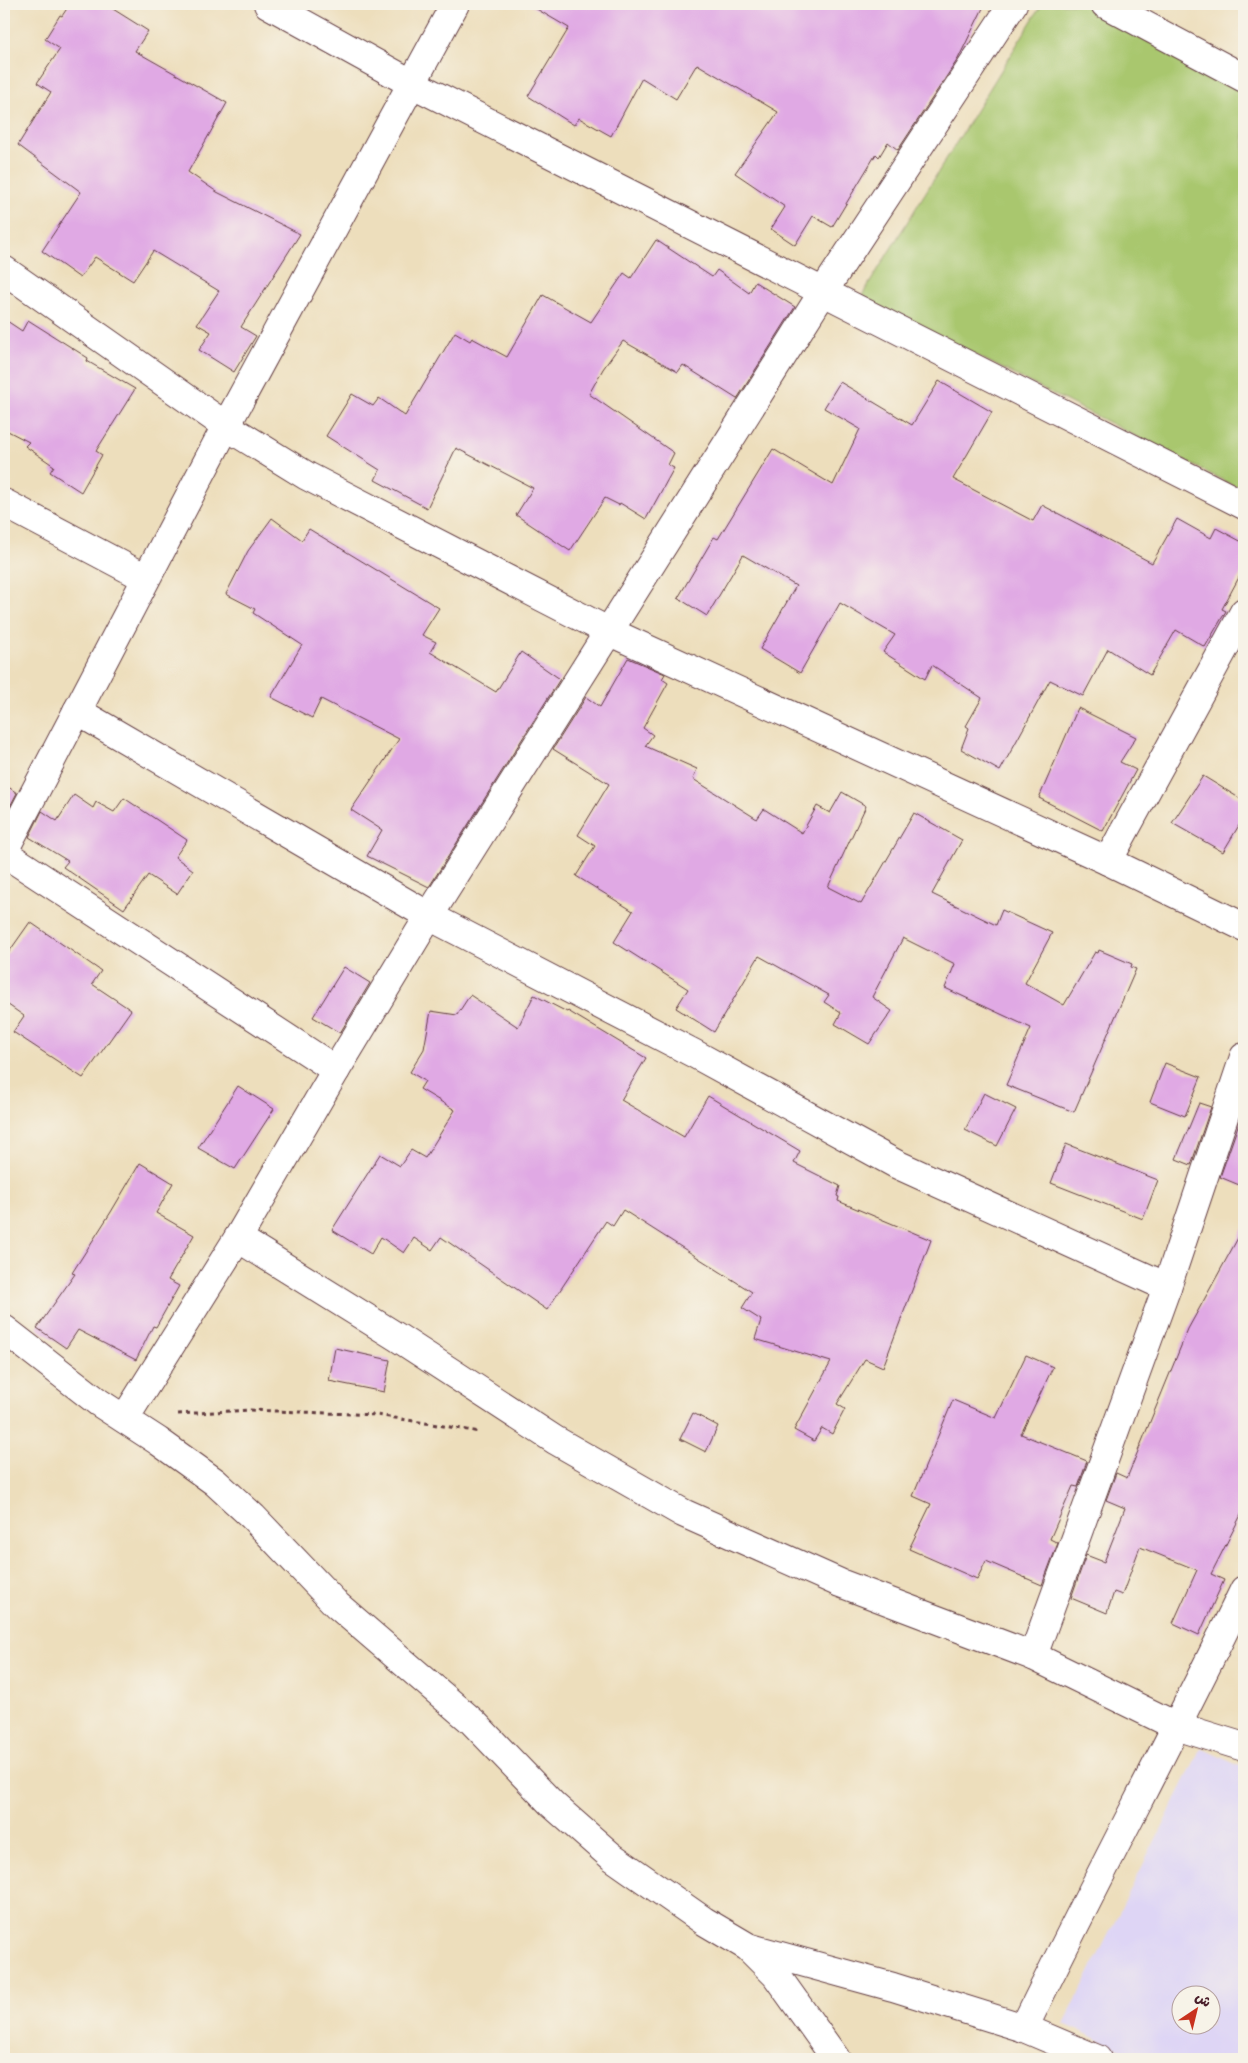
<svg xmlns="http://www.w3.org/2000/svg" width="1248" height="2063" font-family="Mynerve,'Playpen Sans Arabic',sans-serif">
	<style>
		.built { fill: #ded5f5; fill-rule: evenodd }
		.green { fill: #a9c76e; stroke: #7a734c }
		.building { fill: #e0a9e4 }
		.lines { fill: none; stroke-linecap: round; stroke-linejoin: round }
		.minor-casing { stroke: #623c41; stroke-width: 30 }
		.path { stroke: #623c41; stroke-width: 3; stroke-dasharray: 4 4; stroke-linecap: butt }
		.minor { stroke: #fff; stroke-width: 28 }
	</style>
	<rect width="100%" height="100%" fill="#f7f3e8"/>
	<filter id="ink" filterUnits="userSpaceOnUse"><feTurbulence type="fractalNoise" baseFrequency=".02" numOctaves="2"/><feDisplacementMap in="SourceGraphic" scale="10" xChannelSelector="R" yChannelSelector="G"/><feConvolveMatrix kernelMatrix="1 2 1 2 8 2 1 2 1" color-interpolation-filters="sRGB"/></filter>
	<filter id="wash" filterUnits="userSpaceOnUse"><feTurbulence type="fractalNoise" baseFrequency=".0096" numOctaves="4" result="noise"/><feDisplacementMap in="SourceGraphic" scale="20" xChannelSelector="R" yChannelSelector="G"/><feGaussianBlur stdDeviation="1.12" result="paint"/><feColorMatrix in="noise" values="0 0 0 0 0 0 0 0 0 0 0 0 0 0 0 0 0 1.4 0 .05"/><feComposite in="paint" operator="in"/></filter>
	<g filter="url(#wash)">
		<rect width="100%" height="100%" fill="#eddebc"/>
		<!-- built -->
		<path class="built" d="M1201 1748 1244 1768V2059H1143L1064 2024ZM1180 1996H1210V2026H1180Z"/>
		<!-- green -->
		<path class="green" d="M1042 4H1087L1244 90V491L861 297Z"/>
		<g id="blocks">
			<!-- building -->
			<g class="building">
				<path d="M70 4H105L148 31 135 51 227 103 188 172 217 192 300 234 241 327 256 336 234 372 199 350 211 332 197 324 219 291 153 251 133 281 95 257 80 278 42 251 81 192 18 145 51 92 37 83 60 49 45 39 60 15 62 16Z"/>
				<path d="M528 4H985L958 59 898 150 888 142 879 157 876 154 832 227 813 216 795 245 771 229 785 207 735 173 778 112 697 64 676 99 642 78 611 136 579 118 574 125 528 96 569 28Z"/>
				<path d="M656 240 712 277 717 270 749 293 755 282 795 307 737 399 683 365 678 372 623 341 603 369 589 394 674 453 668 465 674 468 646 519 620 503 619 505 605 498 570 551 516 515 533 488 456 448 427 508 375 480 380 470 326 436 352 394 373 406 379 398 405 416 455 332 470 341 472 338 507 357 543 295 591 322 624 273 631 278Z"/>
				<path d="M4 319 22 331 28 320 88 358 87 361 135 389 96 451 102 455 81 492 50 472 54 466 25 446 29 442 4 429Z"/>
				<path d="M939 381 992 412 953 479 1033 521 1042 505 1152 563 1177 519 1211 538 1216 528 1244 543V568L1222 609 1226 611 1205 647 1176 630 1150 675 1108 649 1083 696 1050 680 1000 771 961 749 969 728 966 726 982 698 932 665 925 679 883 652 895 635 840 603 800 673 760 649 796 586 743 555 707 616 678 598 714 537 718 539 773 449 833 485 860 429 824 408 840 382 912 425Z"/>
				<path d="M272 518 302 540 309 529 439 608 422 635 436 642 430 652 496 692 521 652 560 679 429 887 367 856 382 830 351 810 399 739 321 699 312 718 271 697 302 645 253 613 255 609 226 594 248 551Z"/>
				<path d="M628 658 665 674 662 679 668 683 643 728 653 735 645 746 697 769 693 779 757 819 764 809 802 833 817 806 830 813 842 792 866 806 828 887 861 904 914 813 962 840 932 894 996 925 1002 910 1052 933 1025 983 1064 1005 1095 952 1098 953 1099 950 1132 964 1131 967 1136 969 1074 1112 1006 1085 1031 1028 945 988 955 964 903 938 872 997 892 1011 869 1044 835 1024 841 1013 824 1002 829 995 759 956 714 1032 676 1008 688 989 614 942 633 911 576 876 595 846 578 835 609 784 553 749 586 697 600 707Z"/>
				<path d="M1078 708 1136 737 1120 762 1136 770 1103 831 1039 798Z"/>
				<path d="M1203 776 1244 801V817L1223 852 1172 823Z"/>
				<path d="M4 784 17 793 4 818Z"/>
				<path d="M74 795 93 808 96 802 114 812 124 798 187 840 175 857 193 870 177 894 148 875 124 909 63 867 68 861 29 837 42 811 57 821Z"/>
				<path d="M30 922 101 971 92 984 131 1010 83 1078 13 1032 24 1016 4 1002V959Z"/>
				<path d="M344 967 370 983 340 1033 313 1017Z"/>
				<path d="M470 995 518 1027 534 995 567 1012 568 1011 646 1058 621 1100 684 1137 708 1096 800 1151 794 1163 840 1186 837 1196 839 1197 838 1201 931 1240 883 1367 865 1359 837 1404 845 1409 832 1434 822 1428 814 1441 794 1430 831 1362 755 1339 761 1320 742 1308 752 1292 623 1210 613 1226 606 1221 547 1310 441 1237 432 1250 414 1238 404 1253 381 1237 371 1254 332 1230 380 1154 400 1166 411 1150 425 1158 455 1110 420 1089 425 1081 410 1072 424 1049 431 1011 457 1015Z"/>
				<path d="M1165 1063 1201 1077 1185 1116 1150 1102Z"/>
				<path d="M238 1086 274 1109 235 1169 198 1148Z"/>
				<path d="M984 1093 1016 1109 997 1146 965 1130Z"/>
				<path d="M1199 1103 1211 1107 1191 1165 1176 1159Z"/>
				<path d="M1240 1120 1244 1122V1187L1220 1177Z"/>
				<path d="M1066 1144 1158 1180 1143 1219 1051 1183Z"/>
				<path d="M140 1163 173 1183 156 1213 194 1235 168 1280 179 1286 156 1327 153 1326 136 1360 78 1330 66 1348 37 1328 75 1274 72 1273 111 1212Z"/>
				<path d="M1244 1227V1509L1211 1574 1224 1580 1199 1635 1173 1623 1197 1570 1140 1547 1122 1595 1114 1592 1107 1613 1071 1598 1086 1555 1104 1562 1125 1508 1106 1500 1116 1473 1127 1478 1188 1329Z"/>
				<path d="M335 1348 390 1360 384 1392 329 1381Z"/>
				<path d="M1026 1355 1053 1367 1021 1434 1087 1461 1078 1487 1073 1486 1050 1539 1058 1543 1042 1585 986 1561 977 1579 909 1549 931 1504 913 1496 953 1400 996 1418Z"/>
				<path d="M693 1413 718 1426 706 1452 680 1439Z"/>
			</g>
		</g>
	</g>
	<g filter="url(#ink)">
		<use href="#blocks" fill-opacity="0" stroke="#623c41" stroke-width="1"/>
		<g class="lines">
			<defs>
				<g id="minor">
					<path d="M268 4 411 83 1244 505"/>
					<path d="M1105 4 1244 78"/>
					<path d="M4 270 226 426 307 476 608 631 1108 861 1244 927"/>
					<path d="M4 503 146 578"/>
					<path d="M77 711 429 916 693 1053 896 1164 1167 1287"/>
					<path d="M4 851 226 426 455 4"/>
					<path d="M4 853 336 1070"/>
					<path d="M1108 861 1244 612"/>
					<path d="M238 1238 397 1337 555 1440 683 1513 840 1583 1033 1656 1176 1726 1244 1747"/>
					<path d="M4 1329 98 1402 158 1441 215 1482 253 1517 337 1605 473 1722 553 1805 611 1856 704 1921 748 1947 776 1975 836 2059"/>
					<path d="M125 1418 238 1238 336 1070 429 916 823 292 1013 4"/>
					<path d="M1033 1656 1167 1287 1244 1057"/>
					<path d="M751 1948 893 1987 1024 2028 1097 2059"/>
					<path d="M1024 2028C1095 1881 1173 1737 1244 1590"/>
				</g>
			</defs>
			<!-- minor casing -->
			<use href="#minor" class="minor-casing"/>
			<!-- path -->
			<path class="path" d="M178 1414 250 1410 377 1415 480 1432"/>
			<!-- minor -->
			<use href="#minor" class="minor"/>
		</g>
	</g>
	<!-- margin -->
	<rect width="1248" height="2063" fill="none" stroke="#f7f3e8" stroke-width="20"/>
	<!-- north arrow -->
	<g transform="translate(1196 2010) rotate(35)"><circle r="24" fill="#f7f3e8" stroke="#b29e9c"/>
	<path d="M0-4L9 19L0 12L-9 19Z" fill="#c8321e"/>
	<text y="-8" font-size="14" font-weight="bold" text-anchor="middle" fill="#4a1f2b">ش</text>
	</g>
</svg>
